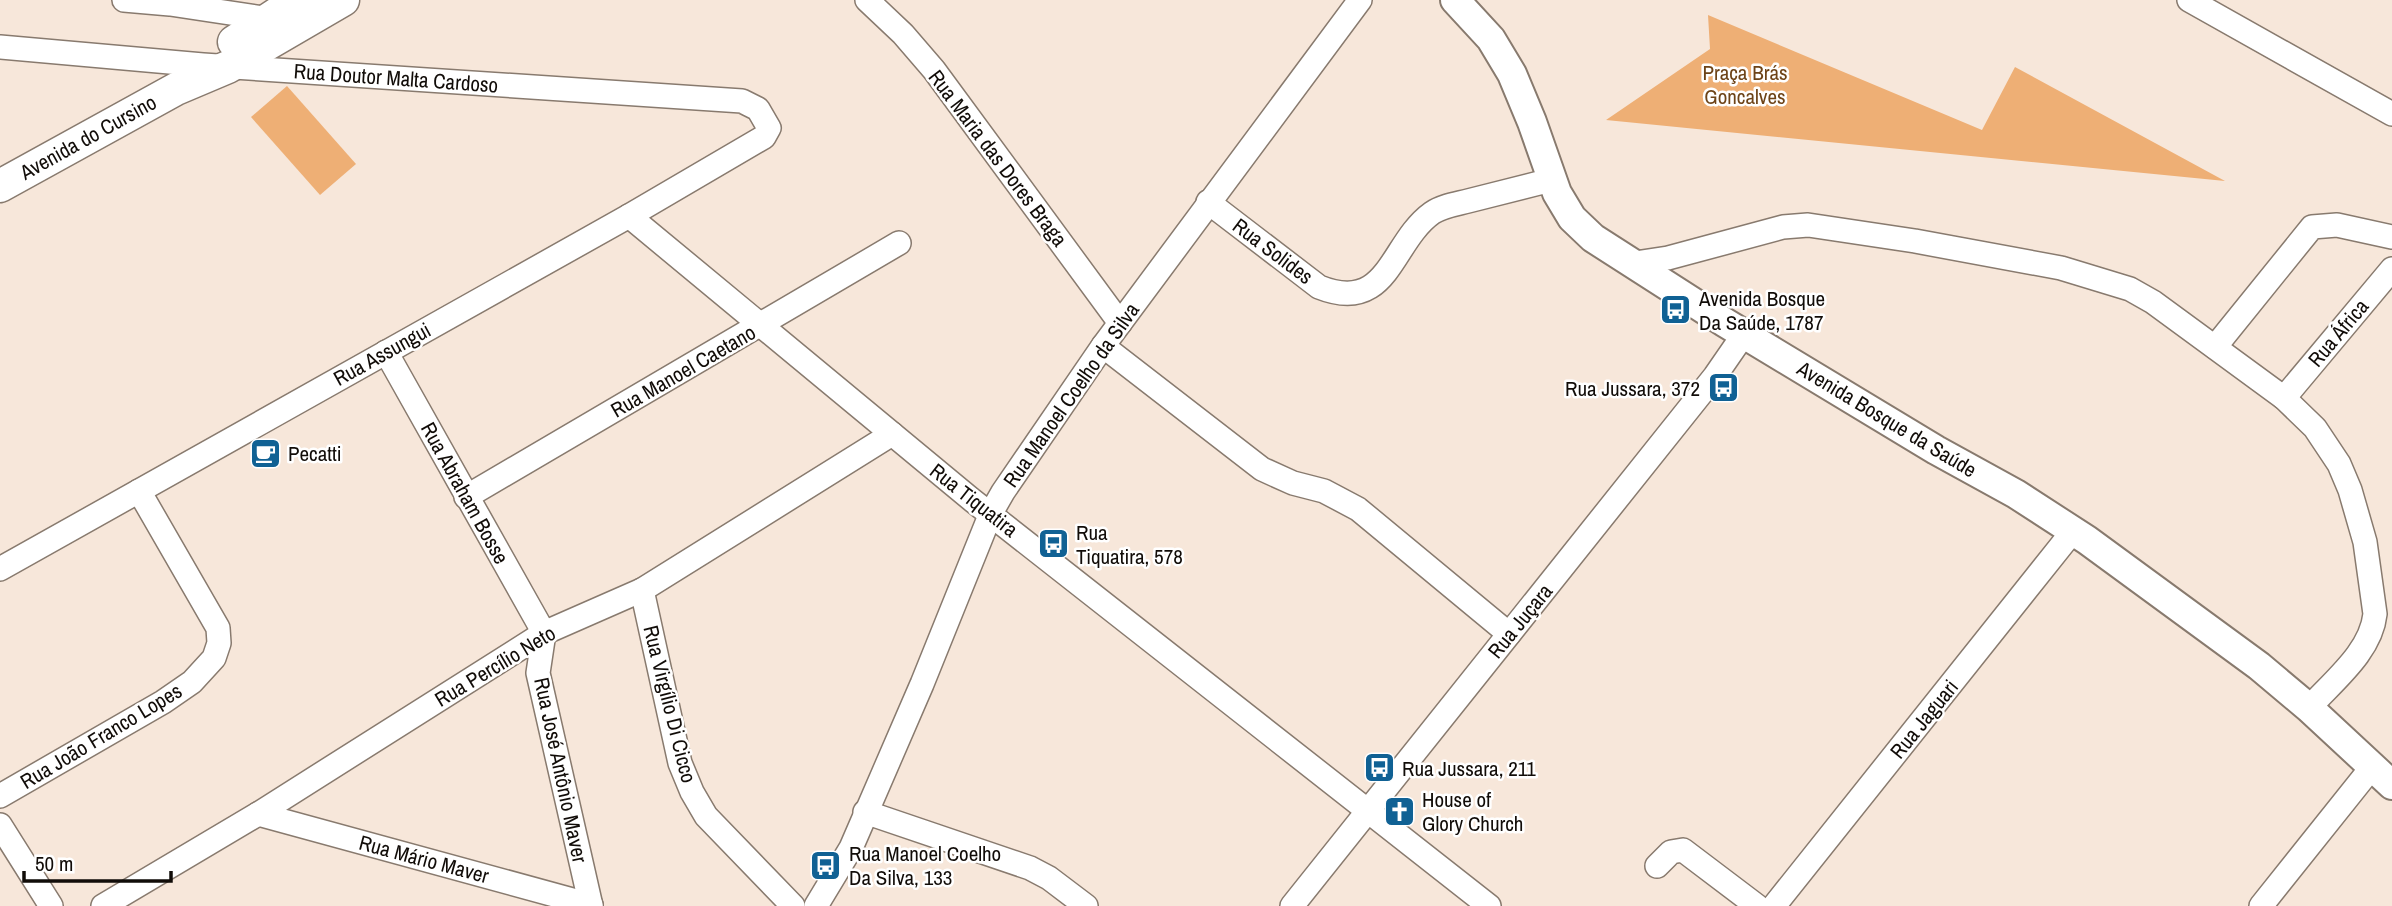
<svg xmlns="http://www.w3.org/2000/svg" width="2392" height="906" font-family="'Archivo Narrow',sans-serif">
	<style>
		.green { fill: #eeaf75 }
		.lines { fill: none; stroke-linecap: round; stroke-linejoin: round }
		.minor-casing { stroke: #887a6e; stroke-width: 26 }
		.tertiary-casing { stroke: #887a6e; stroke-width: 32 }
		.secondary-casing { stroke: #887a6e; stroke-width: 35 }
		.minor { stroke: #fff; stroke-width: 23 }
		.tertiary { stroke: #fff; stroke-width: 28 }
		.secondary { stroke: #fff; stroke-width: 32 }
		.labels { text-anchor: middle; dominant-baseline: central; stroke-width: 5; stroke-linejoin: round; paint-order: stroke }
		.park-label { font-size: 21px; fill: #6d4317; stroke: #fff }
		.street-label { font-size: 21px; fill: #110c08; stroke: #fff }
		.poi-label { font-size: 21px; fill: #110c08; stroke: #fff; text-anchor: start }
	</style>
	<rect width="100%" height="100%" fill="#f7e7da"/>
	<!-- green -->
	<g class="green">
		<path d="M1708 15 1982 130 2015 67 2225 181 1606 120 1710 49Z"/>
		<path d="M287 86 356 164 320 195 251 117Z"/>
	</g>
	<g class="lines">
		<defs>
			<g id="minor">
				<path d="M124 0 170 4 277 20"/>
				<path d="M867 0 903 34 934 70 1120 323"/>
				<path d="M2189 0 2392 114"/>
				<path d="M0 47 203 65 742 101 758 109 769 128 764 137 629 216 0 569"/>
				<path d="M1208 202 1319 287C1389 315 1390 243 1432 213 1442 206 1456 204 1468 201 1495 194 1523 187 1551 180"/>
				<path d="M629 216 972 500 1489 906"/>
				<path d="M1635 263 1668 258 1783 227 1808 225 1915 241 2061 268 2130 289 2153 302 2284 398 2315 428 2339 464 2350 490 2365 542 2375 614C2371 652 2333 681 2309 708"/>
				<path d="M1103 346 1262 469 1293 483 1324 491 1358 509 1509 634"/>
				<path d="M2215 347 2312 227 2337 225 2392 237"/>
				<path d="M386 352 544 633 538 673 591 906"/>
				<path d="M2284 398 2392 269"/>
				<path d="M466 497 899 243"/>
				<path d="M642 590 680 763 692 792 706 816 793 906"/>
				<path d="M0 796 163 702 192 682 214 658 219 643 218 628 139 491"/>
				<path d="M865 812 1030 868 1049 878 1086 906"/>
				<path d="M258 814 591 905"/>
				<path d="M0 825 51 906"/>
				<path d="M1657 866 1671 852 1683 850 1757 906"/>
				<path d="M103 906 258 814 544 633 642 590 892 434"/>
				<path d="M816 906 851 848 922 684 991 513 1003 492 1103 346 1360 0"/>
				<path d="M1292 906 1715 376 1744 334"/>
				<path d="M1774 906 2073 531"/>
				<path d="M2261 906 2372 767"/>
			</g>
			<path id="tertiary" d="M1455 0 1491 39 1512 74 1532 122 1557 193 1572 218 1593 238 1724 322 1936 450 2016 494 2087 540 2259 666 2309 708 2392 785"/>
			<g id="secondary">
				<path d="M234 42 298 0"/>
				<path d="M0 186 176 89 228 67 343 0"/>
			</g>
		</defs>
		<!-- minor casing -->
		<use href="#minor" class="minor-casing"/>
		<!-- tertiary casing -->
		<use href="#tertiary" class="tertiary-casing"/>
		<!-- secondary casing -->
		<use href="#secondary" class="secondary-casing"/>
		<!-- minor -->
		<use href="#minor" class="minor"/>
		<!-- tertiary -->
		<use href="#tertiary" class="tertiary"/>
		<!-- secondary -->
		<use href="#secondary" class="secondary"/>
	</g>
	<!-- icons -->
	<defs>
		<symbol id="bus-square" viewBox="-11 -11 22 22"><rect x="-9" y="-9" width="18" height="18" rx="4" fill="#106194" stroke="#fff"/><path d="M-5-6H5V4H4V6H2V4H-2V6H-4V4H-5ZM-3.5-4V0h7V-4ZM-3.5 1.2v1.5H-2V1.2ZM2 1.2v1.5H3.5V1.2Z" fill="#fff"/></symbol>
		<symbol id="cafe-square" viewBox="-11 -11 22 22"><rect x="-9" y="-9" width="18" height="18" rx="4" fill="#106194" stroke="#fff"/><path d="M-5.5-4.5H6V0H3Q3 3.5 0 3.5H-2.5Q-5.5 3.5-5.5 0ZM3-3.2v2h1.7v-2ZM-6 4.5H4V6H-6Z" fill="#fff"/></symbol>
		<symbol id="church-square" viewBox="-11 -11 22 22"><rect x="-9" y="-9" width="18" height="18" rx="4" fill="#106194" stroke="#fff"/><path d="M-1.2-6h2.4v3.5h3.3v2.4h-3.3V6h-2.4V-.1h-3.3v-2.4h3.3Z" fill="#fff"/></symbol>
	</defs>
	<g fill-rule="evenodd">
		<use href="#bus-square" x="1658" y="292" width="35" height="35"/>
		<use href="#bus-square" x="1706" y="370" width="35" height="35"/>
		<use href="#cafe-square" x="248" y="436" width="35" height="35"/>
		<use href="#bus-square" x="1036" y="526" width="35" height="35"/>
		<use href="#bus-square" x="1362" y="750" width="35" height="35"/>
		<use href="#church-square" x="1382" y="794" width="35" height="35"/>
		<use href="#bus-square" x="808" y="848" width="35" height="35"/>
	</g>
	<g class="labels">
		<!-- park labels -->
		<g class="park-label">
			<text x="1745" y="72">Praça Brás<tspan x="1745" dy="24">Goncalves</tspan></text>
		</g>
		<!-- street labels -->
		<g class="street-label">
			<text transform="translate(396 78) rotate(4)">Rua Doutor Malta Cardoso</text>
			<text transform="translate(88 137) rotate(-29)">Avenida do Cursino</text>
			<text transform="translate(998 158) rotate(53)">Rua Maria das Dores Braga</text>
			<text transform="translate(1273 251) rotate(37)">Rua Solides</text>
			<text transform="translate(2338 333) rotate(-50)">Rua África</text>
			<text transform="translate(382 354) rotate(-29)">Rua Assungui</text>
			<text transform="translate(683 371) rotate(-30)">Rua Manoel Caetano</text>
			<text transform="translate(1071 395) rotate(-55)">Rua Manoel Coelho da Silva</text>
			<text transform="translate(1887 419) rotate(31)">Avenida Bosque da Saúde</text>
			<text transform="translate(465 493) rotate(61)">Rua Abraham Bosse</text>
			<text transform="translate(974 500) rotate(38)">Rua Tiquatira</text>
			<text transform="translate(1520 621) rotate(-51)">Rua Juçara</text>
			<text transform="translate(495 666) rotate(-31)">Rua Percílio Neto</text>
			<text transform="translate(670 704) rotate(76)">Rua Virgílio Di Cicco</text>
			<text transform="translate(1924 719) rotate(-51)">Rua Jaguari</text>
			<text transform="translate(101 736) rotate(-31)">Rua João Franco Lopes</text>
			<text transform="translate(561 770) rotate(78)">Rua José Antônio Maver</text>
			<text transform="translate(424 859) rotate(15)">Rua Mário Maver</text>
		</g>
		<!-- poi labels -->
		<g class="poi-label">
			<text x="1699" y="298">Avenida Bosque<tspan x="1699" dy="24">Da Saúde, 1787</tspan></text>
			<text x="1700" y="388" text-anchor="end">Rua Jussara, 372</text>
			<text x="288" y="453">Pecatti</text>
			<text x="1076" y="532">Rua<tspan x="1076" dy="24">Tiquatira, 578</tspan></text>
			<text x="1402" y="768">Rua Jussara, 211</text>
			<text x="1422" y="799">House of<tspan x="1422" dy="24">Glory Church</tspan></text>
			<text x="849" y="853">Rua Manoel Coelho<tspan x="849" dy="24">Da Silva, 133</tspan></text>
		</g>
	</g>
	<!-- scale -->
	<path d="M24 871v10h147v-10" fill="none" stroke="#110c08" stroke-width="3.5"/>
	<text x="35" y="871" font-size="21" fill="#110c08" stroke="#ffffff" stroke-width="5" paint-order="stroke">50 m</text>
</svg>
